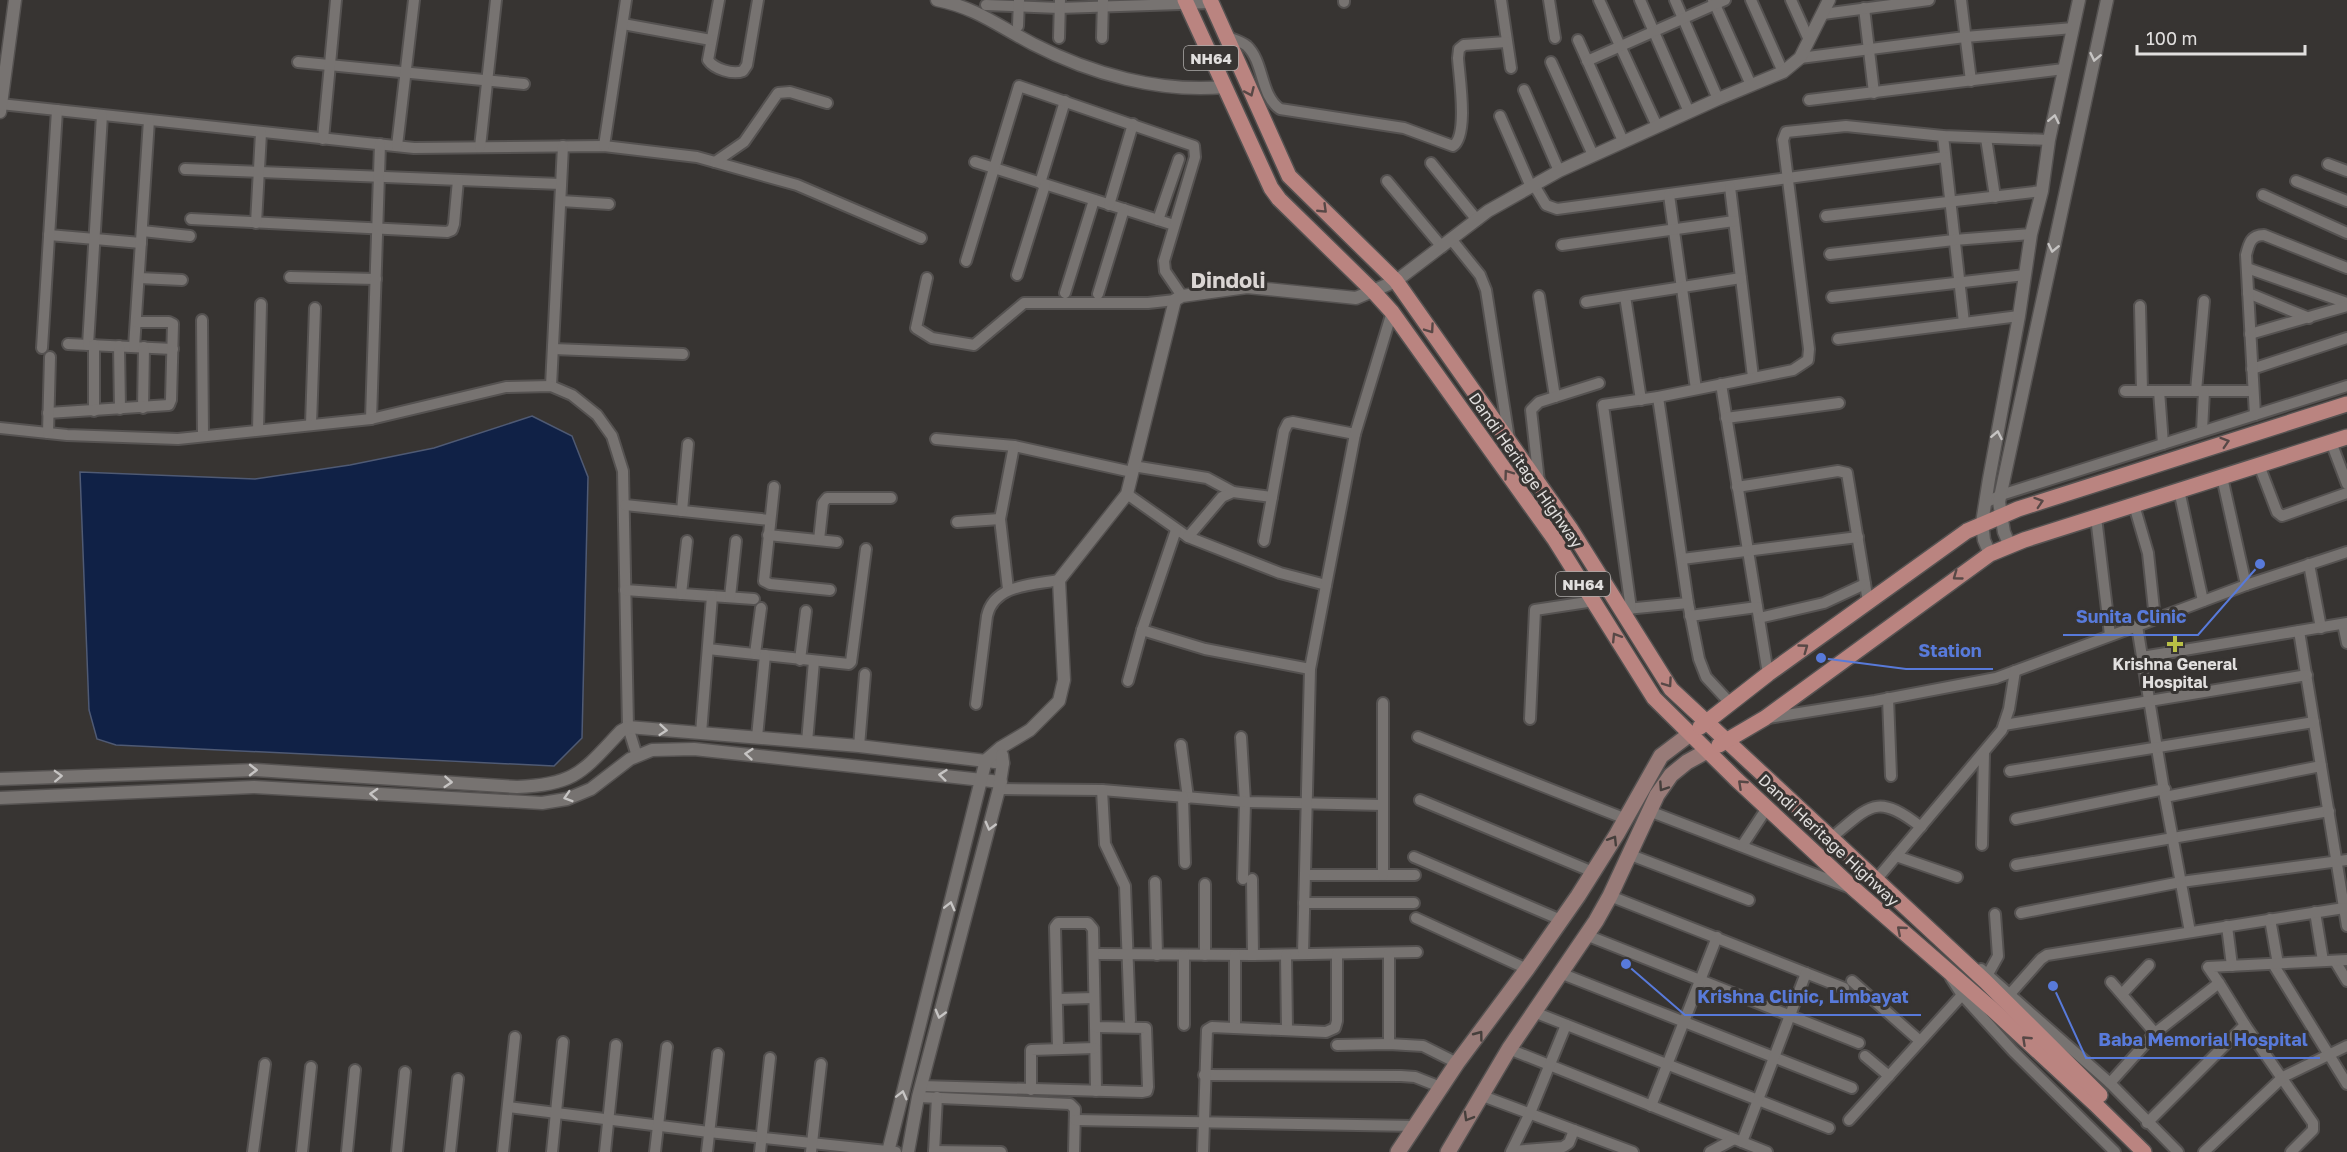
<svg xmlns="http://www.w3.org/2000/svg" width="2347" height="1152" font-family="'Golos Text',sans-serif">
	<style>
		.water { fill: #102146; stroke: #4f5a74; stroke-width: 1.5 }
		.lines { fill: none; stroke-linecap: round; stroke-linejoin: round }
		.minor-casing { stroke: #555251; stroke-width: 14 }
		.tertiary-casing { stroke: #555251; stroke-width: 15 }
		.secondary-casing { stroke: #555251; stroke-width: 18 }
		.primary-casing { stroke: #555251; stroke-width: 18 }
		.minor { stroke: #777371; stroke-width: 10 }
		.tertiary { stroke: #777371; stroke-width: 12 }
		.secondary { stroke: #987b78; stroke-width: 15 }
		.primary { stroke: #ba8480; stroke-width: 15 }
		.oneway { stroke: #c6c4c3 }
		.oneway2 { stroke: #584846 }
		.oneway3 { stroke: #463f3c }
		.poi-dot { fill: #b9c046; stroke: #373432; stroke-width: 2 }
		.labels { text-anchor: middle; dominant-baseline: central; stroke-width: 6; stroke-linejoin: round; paint-order: stroke }
		.shield { fill: #373432; stroke: #aeacaa; stroke-width: 1.5 }
		.shield-label { font-size: 15px; font-weight: bold; fill: #e1dfde }
		.street-label { font-size: 16px; fill: #e1dfde; stroke: #373432 }
		.poi-label { font-size: 16px; font-weight: bold; fill: #e1dfde; stroke: #373432 }
		.district-label { font-size: 22px; font-weight: bold; fill: #dbd6d4; stroke: #373432 }
		.leader { fill: none; stroke: #587ada; stroke-width: 2 }
		.callout-dot { fill: #587ada; stroke: #373432; stroke-width: 2 }
		.callout-label { font-size: 18px; text-anchor: middle; font-weight: bold; fill: #587ada; stroke: #373432; stroke-width: 6; stroke-linejoin: round; paint-order: stroke }
	</style>
	<rect width="100%" height="100%" fill="#373432"/>
	<!-- water -->
	<path class="water" d="M532 416 572 436 588 477 582 738 554 766 116 745 97 739 89 710 80 472 255 479 350 465 434 448Z"/>
	<g class="lines">
		<defs>
			<g id="minor">
				<path d="M719 0 708 60C714 69 733 75 743 71L747 65 758 0"/>
				<path d="M1344 0V2"/>
				<path d="M1501 0 1511 68"/>
				<path d="M1549 0 1555 38"/>
				<path d="M1599 0 1657 126"/>
				<path d="M1640 0 1689 112"/>
				<path d="M1675 0 1718 99"/>
				<path d="M1713 0 1751 85"/>
				<path d="M1751 0 1783 72"/>
				<path d="M1791 0 1809 40"/>
				<path d="M1961 0 1971 81"/>
				<path d="M986 5 1059 8 1211 3"/>
				<path d="M1864 8 1874 93"/>
				<path d="M1823 14 1929 0"/>
				<path d="M623 24 711 40"/>
				<path d="M1018 26 1019 0"/>
				<path d="M1225 36C1232 39 1241 41 1247 46 1264 62 1260 95 1280 109L1404 128 1453 146C1469 135 1459 76 1458 58L1459 49 1464 45 1506 42"/>
				<path d="M1059 38 1060 0"/>
				<path d="M1102 38 1103 0"/>
				<path d="M1578 40 1623 141"/>
				<path d="M1800 58 1965 37 2073 28"/>
				<path d="M1587 61 1725 0"/>
				<path d="M298 62 524 84"/>
				<path d="M1551 62 1593 155"/>
				<path d="M1524 90 1559 171"/>
				<path d="M1809 100 2064 69"/>
				<path d="M0 104 414 148 604 146 697 157 797 185 921 238"/>
				<path d="M1500 116 1531 187"/>
				<path d="M1943 136 1964 323"/>
				<path d="M1986 138 1995 197"/>
				<path d="M323 139 336 0"/>
				<path d="M397 146 414 0"/>
				<path d="M604 146 626 0"/>
				<path d="M480 147 496 0"/>
				<path d="M715 162 744 142 778 93 790 92 827 103"/>
				<path d="M975 162 1174 225"/>
				<path d="M1431 163 1477 220"/>
				<path d="M2328 164 2347 171"/>
				<path d="M185 169 561 184"/>
				<path d="M1387 181 1442 247"/>
				<path d="M2296 181 2347 201"/>
				<path d="M1040 183 1065 101"/>
				<path d="M1534 185 1546 205 1557 209 1945 157"/>
				<path d="M1730 187 1753 377"/>
				<path d="M1669 195 1696 389"/>
				<path d="M2263 195 2347 233"/>
				<path d="M561 201 609 204"/>
				<path d="M1109 205 1133 124"/>
				<path d="M1826 216 2042 191"/>
				<path d="M191 219 447 232 452 230 454 224 458 180"/>
				<path d="M1158 220 1179 159"/>
				<path d="M256 223 261 133"/>
				<path d="M142 231 190 236"/>
				<path d="M49 235 141 243"/>
				<path d="M1451 239 1480 275 1486 290 1509 439"/>
				<path d="M1562 245 1734 221"/>
				<path d="M1830 254 1954 240 2031 234"/>
				<path d="M966 261 1019 86 1194 146 1195 157 1164 261 1165 271 1182 296"/>
				<path d="M2247 268 2347 303"/>
				<path d="M1017 275 1045 185"/>
				<path d="M290 277 376 279"/>
				<path d="M139 278 182 280"/>
				<path d="M927 278 916 328 932 338 974 345 1024 303H1148L1175 300"/>
				<path d="M1065 293 1094 200"/>
				<path d="M2248 293 2309 318"/>
				<path d="M1098 294 1124 209"/>
				<path d="M1539 296 1555 397"/>
				<path d="M1625 296 1641 400"/>
				<path d="M1832 297 2025 275"/>
				<path d="M1586 302 1741 278"/>
				<path d="M2140 306 2142 391"/>
				<path d="M202 320 203 436"/>
				<path d="M2250 334 2347 306"/>
				<path d="M1838 339 2019 316"/>
				<path d="M68 344 173 349"/>
				<path d="M88 345 102 115"/>
				<path d="M94 345V411"/>
				<path d="M119 346 120 409"/>
				<path d="M134 347 149 120"/>
				<path d="M42 348 57 110"/>
				<path d="M553 349 683 354"/>
				<path d="M2252 369 2347 338"/>
				<path d="M1721 384 1768 674"/>
				<path d="M551 386 563 146"/>
				<path d="M2125 391H2253"/>
				<path d="M2159 391 2163 444"/>
				<path d="M2196 391 2204 301"/>
				<path d="M1658 397 1688 603 1699 659 1706 677 1731 704"/>
				<path d="M143 408 144 347"/>
				<path d="M48 413 169 405 171 400 173 324 169 322H136"/>
				<path d="M2255 415 2246 255C2249 243 2251 235 2264 235L2347 268"/>
				<path d="M1726 418 1839 403"/>
				<path d="M371 419 380 144"/>
				<path d="M311 424 315 308"/>
				<path d="M0 428 67 435 178 439 371 419 506 387 551 386 572 395 597 415 612 436 623 471 628 727 637 756"/>
				<path d="M258 430 261 304"/>
				<path d="M2202 431 2204 391"/>
				<path d="M48 433 50 357"/>
				<path d="M936 439 1014 446 1132 472"/>
				<path d="M2331 442 2347 484"/>
				<path d="M2259 465 2277 512 2282 516 2347 493"/>
				<path d="M1133 466 1207 478 1233 492"/>
				<path d="M2222 477 2246 585"/>
				<path d="M1539 482 1531 410 1539 402 1599 383"/>
				<path d="M774 487 764 581 770 584 830 590"/>
				<path d="M1737 487 1838 471 1847 473 1868 602"/>
				<path d="M2179 490 2203 601"/>
				<path d="M1127 494 1188 537 1280 573 1326 585"/>
				<path d="M1985 503 2001 495 2347 386"/>
				<path d="M625 505 770 520"/>
				<path d="M2134 505 2148 553 2155 619"/>
				<path d="M682 511 688 444"/>
				<path d="M2096 517 2110 635"/>
				<path d="M957 522 1000 519"/>
				<path d="M768 535 837 542"/>
				<path d="M1188 537 1222 497 1233 492 1272 497"/>
				<path d="M819 540 823 503 827 498H891"/>
				<path d="M1264 541 1284 431 1288 423 1293 422 1355 434"/>
				<path d="M1682 559 1858 537"/>
				<path d="M2309 564 2321 628"/>
				<path d="M1008 589 1000 519 1014 446"/>
				<path d="M625 590 754 599"/>
				<path d="M681 594 687 541"/>
				<path d="M730 597 736 541"/>
				<path d="M1626 609 1688 603"/>
				<path d="M1631 609 1603 405 1658 397 1793 370 1808 360 1809 349 1783 140 1786 132 1846 126 1943 136 2049 140"/>
				<path d="M1690 616 1757 607"/>
				<path d="M1759 618 1824 603 1865 584"/>
				<path d="M2343 624 2347 643"/>
				<path d="M2137 626 2246 585 2347 552"/>
				<path d="M1142 630 1205 649 1310 669"/>
				<path d="M2299 631 2321 766"/>
				<path d="M708 649 849 664 851 662 866 549"/>
				<path d="M755 654 761 608"/>
				<path d="M2142 657 2347 623"/>
				<path d="M800 660 806 611"/>
				<path d="M1128 681 1142 630 1176 530"/>
				<path d="M1888 698 1891 776"/>
				<path d="M976 704 987 616C994 584 1033 585 1059 580"/>
				<path d="M1768 718 1875 701 1996 678 2137 626 2165 797"/>
				<path d="M1530 719 1535 610 1594 601"/>
				<path d="M2004 725 2307 675"/>
				<path d="M701 733 712 596"/>
				<path d="M757 737 765 655"/>
				<path d="M1241 737 1245 802 1243 879"/>
				<path d="M1418 737 1626 819"/>
				<path d="M807 742 814 661"/>
				<path d="M1181 745 1188 798"/>
				<path d="M859 746 865 674"/>
				<path d="M2010 771 2314 722"/>
				<path d="M999 789 1102 790 1245 802 1383 805"/>
				<path d="M1102 790 1105 844 1125 886 1130 1021"/>
				<path d="M1183 797 1185 863"/>
				<path d="M1420 800 1593 872"/>
				<path d="M1649 811 1848 887"/>
				<path d="M2016 819 2165 789"/>
				<path d="M1831 838C1870 806 1876 792 1921 827"/>
				<path d="M1982 845 1984 753"/>
				<path d="M1742 846 1767 808"/>
				<path d="M1628 854 1749 900"/>
				<path d="M1896 856 1957 877"/>
				<path d="M1414 857 1561 920"/>
				<path d="M2016 865 2329 811"/>
				<path d="M1305 875H1415"/>
				<path d="M1383 875V703"/>
				<path d="M1252 879 1253 955"/>
				<path d="M1876 880 2002 730 2009 709 2015 671"/>
				<path d="M1155 882 1157 955"/>
				<path d="M1205 884V955"/>
				<path d="M1610 896 1844 988"/>
				<path d="M1304 903H1414"/>
				<path d="M2315 912 2323 961"/>
				<path d="M2021 913 2181 882 2347 860"/>
				<path d="M1416 918 1527 969"/>
				<path d="M2270 919 2278 964"/>
				<path d="M2227 926 2232 966"/>
				<path d="M2190 932 2165 797 2321 766 2347 926"/>
				<path d="M1586 935 1859 1043"/>
				<path d="M1099 954 1253 955 1417 952"/>
				<path d="M1303 954 1310 669 1355 434 1392 312"/>
				<path d="M1184 955V1025"/>
				<path d="M1286 955 1287 1030"/>
				<path d="M2335 961 2347 981"/>
				<path d="M2273 964 2347 1084"/>
				<path d="M1981 969 2110 1083 2178 1152"/>
				<path d="M1560 973 1852 1088"/>
				<path d="M1988 974 1998 956 1995 914"/>
				<path d="M1951 978 1962 995 2013 1051 2115 1152"/>
				<path d="M1852 981 1920 1041"/>
				<path d="M2111 982 2155 1033"/>
				<path d="M2219 983 2245 1025 2313 1123V1130L2291 1152"/>
				<path d="M2010 994 2041 959 2047 955 2344 908"/>
				<path d="M2122 994 2149 965"/>
				<path d="M1057 999 1094 998"/>
				<path d="M1534 1012 1829 1128"/>
				<path d="M1095 1027 1096 1091"/>
				<path d="M1235 1028V955"/>
				<path d="M1389 1044V953"/>
				<path d="M1337 1045 1389 1044 1423 1046 1457 1063"/>
				<path d="M1509 1049 1767 1152"/>
				<path d="M1865 1056 1889 1076"/>
				<path d="M1204 1075 1401 1076 1415 1077 1443 1088"/>
				<path d="M2110 1083 2155 1033 2219 983 2208 967 2347 960"/>
				<path d="M921 1086 1142 1092 1147 1091 1148 1087 1146 1028 1095 1027 1093 929 1088 923H1058L1055 927 1058 1048"/>
				<path d="M1031 1090V1050L1095 1048"/>
				<path d="M1480 1095 1633 1152"/>
				<path d="M918 1097 1070 1104 1075 1109 1074 1152"/>
				<path d="M1651 1106 1717 937"/>
				<path d="M508 1107 709 1132 896 1152"/>
				<path d="M1075 1120 1416 1126"/>
				<path d="M1849 1120 1962 995"/>
				<path d="M2147 1123 2245 1025"/>
				<path d="M1742 1142 1806 973"/>
				<path d="M934 1151 1001 1152"/>
				<path d="M1512 1151 1563 1147 1569 1143 1574 1130"/>
				<path d="M253 1152 265 1064"/>
				<path d="M302 1152 311 1067"/>
				<path d="M347 1152 355 1070"/>
				<path d="M397 1152 405 1072"/>
				<path d="M450 1152 458 1079"/>
				<path d="M503 1152 515 1037"/>
				<path d="M552 1152 563 1042"/>
				<path d="M605 1152 616 1045"/>
				<path d="M655 1152 667 1047"/>
				<path d="M707 1152 718 1054"/>
				<path d="M760 1152 770 1058"/>
				<path d="M811 1152 821 1064"/>
				<path d="M934 1152 937 1097"/>
				<path d="M1203 1152 1207 1030 1212 1027 1326 1032 1335 1028 1337 1021V954"/>
				<path d="M1511 1152 1530 1113 1566 1025"/>
				<path d="M1710 1152 1734 1139"/>
				<path d="M2204 1152 2283 1077 2347 1046"/>
			</g>
			<g id="tertiary">
				<path d="M937 0C977 8 998 26 1033 44 1091 74 1160 93 1225 87"/>
				<path d="M0 112 15 0"/>
				<path d="M2010 546 2004 532 1999 502 2107 0"/>
				<path d="M1990 554 1984 540 1982 523 1989 479 2019 316 2031 234 2042 191 2049 140 2079 0"/>
				<path d="M0 779 256 770 517 787C576 785 583 771 621 731L628 727 859 746 1003 763"/>
				<path d="M0 798 254 787 542 803 567 799 591 789 630 759 652 750 694 749 1001 782"/>
				<path d="M888 1152 986 760 1000 748 1030 730 1059 701 1064 680 1059 580 1127 494 1175 300 1182 296 1247 287 1356 298 1396 281 1488 211 1559 171 1718 99 1783 72 1800 58 1829 0"/>
				<path d="M908 1152 918 1097 999 789 1003 763 1002 755"/>
			</g>
			<g id="secondary">
				<path d="M1398 1152 1457 1063 1527 969 1578 896 1617 834 1661 756 1690 734"/>
				<path d="M1448 1152 1509 1049 1596 921 1610 896 1657 795 1671 775 1687 762 1707 751"/>
			</g>
			<g id="primary">
				<path d="M1185 0 1271 188 1279 199 1373 291 1392 312 1555 540 1654 698 1737 780 1853 888 1992 1009 2095 1104 2144 1152"/>
				<path d="M1210 0 1289 176 1396 281 1570 528 1671 689 1985 981 2100 1095"/>
				<path d="M1700 727 1768 674 1967 531 2018 509 2347 404"/>
				<path d="M1719 745 1765 718 1990 554 2024 540 2347 437"/>
			</g>
		</defs>
		<!-- minor casing -->
		<use href="#minor" class="minor-casing"/>
		<!-- tertiary casing -->
		<use href="#tertiary" class="tertiary-casing"/>
		<!-- secondary casing -->
		<use href="#secondary" class="secondary-casing"/>
		<!-- primary casing -->
		<use href="#primary" class="primary-casing"/>
		<!-- minor -->
		<use href="#minor" class="minor"/>
		<!-- tertiary -->
		<use href="#tertiary" class="tertiary"/>
		<!-- secondary -->
		<use href="#secondary" class="secondary"/>
		<!-- primary -->
		<use href="#primary" class="primary"/>
	</g>
	<!-- one-way arrows -->
	<defs><path id="oneway-chevron" d="M-2-3.5L2.5 0L-2 3.5" fill="none" stroke-width="1.6" stroke-linecap="round" stroke-linejoin="round" transform="scale(1.5)"/></defs>
	<g class="oneway">
		<use href="#oneway-chevron" transform="translate(2095 57) rotate(102)"/>
		<use href="#oneway-chevron" transform="translate(2054 119) rotate(-78)"/>
		<use href="#oneway-chevron" transform="translate(2053 248) rotate(102)"/>
		<use href="#oneway-chevron" transform="translate(1997 435) rotate(-79)"/>
		<use href="#oneway-chevron" transform="translate(663 730) rotate(5)"/>
		<use href="#oneway-chevron" transform="translate(749 754) rotate(-175)"/>
		<use href="#oneway-chevron" transform="translate(253 770)"/>
		<use href="#oneway-chevron" transform="translate(943 775) rotate(-174)"/>
		<use href="#oneway-chevron" transform="translate(58 776) rotate(-2)"/>
		<use href="#oneway-chevron" transform="translate(448 782) rotate(4)"/>
		<use href="#oneway-chevron" transform="translate(374 794) rotate(-177)"/>
		<use href="#oneway-chevron" transform="translate(568 797) rotate(163)"/>
		<use href="#oneway-chevron" transform="translate(990 826) rotate(105)"/>
		<use href="#oneway-chevron" transform="translate(950 906) rotate(-76)"/>
		<use href="#oneway-chevron" transform="translate(940 1014) rotate(105)"/>
		<use href="#oneway-chevron" transform="translate(902 1095) rotate(-76)"/>
	</g>
	<g class="oneway2">
		<use href="#oneway-chevron" transform="translate(1250 92) rotate(66)"/>
		<use href="#oneway-chevron" transform="translate(1323 209) rotate(44)"/>
		<use href="#oneway-chevron" transform="translate(1430 329) rotate(55)"/>
		<use href="#oneway-chevron" transform="translate(2225 442) rotate(-18)"/>
		<use href="#oneway-chevron" transform="translate(1508 474) rotate(-126)"/>
		<use href="#oneway-chevron" transform="translate(2039 502) rotate(-18)"/>
		<use href="#oneway-chevron" transform="translate(1957 576) rotate(144)"/>
		<use href="#oneway-chevron" transform="translate(1616 637) rotate(-122)"/>
		<use href="#oneway-chevron" transform="translate(1804 648) rotate(-36)"/>
		<use href="#oneway-chevron" transform="translate(1668 683) rotate(55)"/>
		<use href="#oneway-chevron" transform="translate(1742 784) rotate(-137)"/>
		<use href="#oneway-chevron" transform="translate(1901 930) rotate(-139)"/>
		<use href="#oneway-chevron" transform="translate(2026 1040) rotate(-137)"/>
	</g>
	<g class="oneway3">
		<use href="#oneway-chevron" transform="translate(1663 787) rotate(124)"/>
		<use href="#oneway-chevron" transform="translate(1613 840) rotate(-58)"/>
		<use href="#oneway-chevron" transform="translate(1479 1035) rotate(-53)"/>
		<use href="#oneway-chevron" transform="translate(1468 1117) rotate(120)"/>
	</g>
	<!-- markers -->
	<path class="poi-dot" d="M2172 635h6v6h6v6h-6v6h-6v-6h-6v-6h6z"/>
	<g class="labels">
		<!-- shield labels -->
		<g class="shield">
			<rect x="1184" y="46" width="54" height="24" rx="4.5"/>
			<rect x="1556" y="572" width="54" height="24" rx="4.5"/>
		</g>
		<g class="shield-label">
			<text x="1211" y="58">NH64</text>
			<text x="1583" y="584">NH64</text>
		</g>
		<!-- street labels -->
		<g class="street-label">
			<text transform="translate(1526 470) rotate(55)">Dandi Heritage Highway</text>
			<text transform="translate(1829 840) rotate(43)">Dandi Heritage Highway</text>
		</g>
		<!-- poi labels -->
		<g class="poi-label">
			<text x="2175" y="664">Krishna General<tspan x="2175" dy="18">Hospital</tspan></text>
		</g>
		<!-- district labels -->
		<g class="district-label">
			<text x="1228" y="279">Dindoli</text>
		</g>
	</g>
	<!-- callouts -->
	<path class="leader" d="M2260 564L2198 635H2063M1821 658L1906 669H1993M1626 964L1685 1015H1921M2053 986L2086 1058H2320"/>
	<g class="callout-dot">
		<circle cx="2260" cy="564" r="6"/>
		<circle cx="1821" cy="658" r="6"/>
		<circle cx="1626" cy="964" r="6"/>
		<circle cx="2053" cy="986" r="6"/>
	</g>
	<g class="callout-label">
		<text x="2131" y="623">Sunita Clinic</text>
		<text x="1950" y="657">Station</text>
		<text x="1803" y="1003">Krishna Clinic, Limbayat</text>
		<text x="2203" y="1046">Baba Memorial Hospital</text>
	</g>
	<!-- scale -->
	<path d="M2137 45v9h168v-9" fill="none" stroke="#e1dfde" stroke-width="3"/>
	<text x="2146" y="45" font-size="18" fill="#e1dfde" stroke="#373432" stroke-width="4.5" paint-order="stroke">100 m</text>
</svg>
